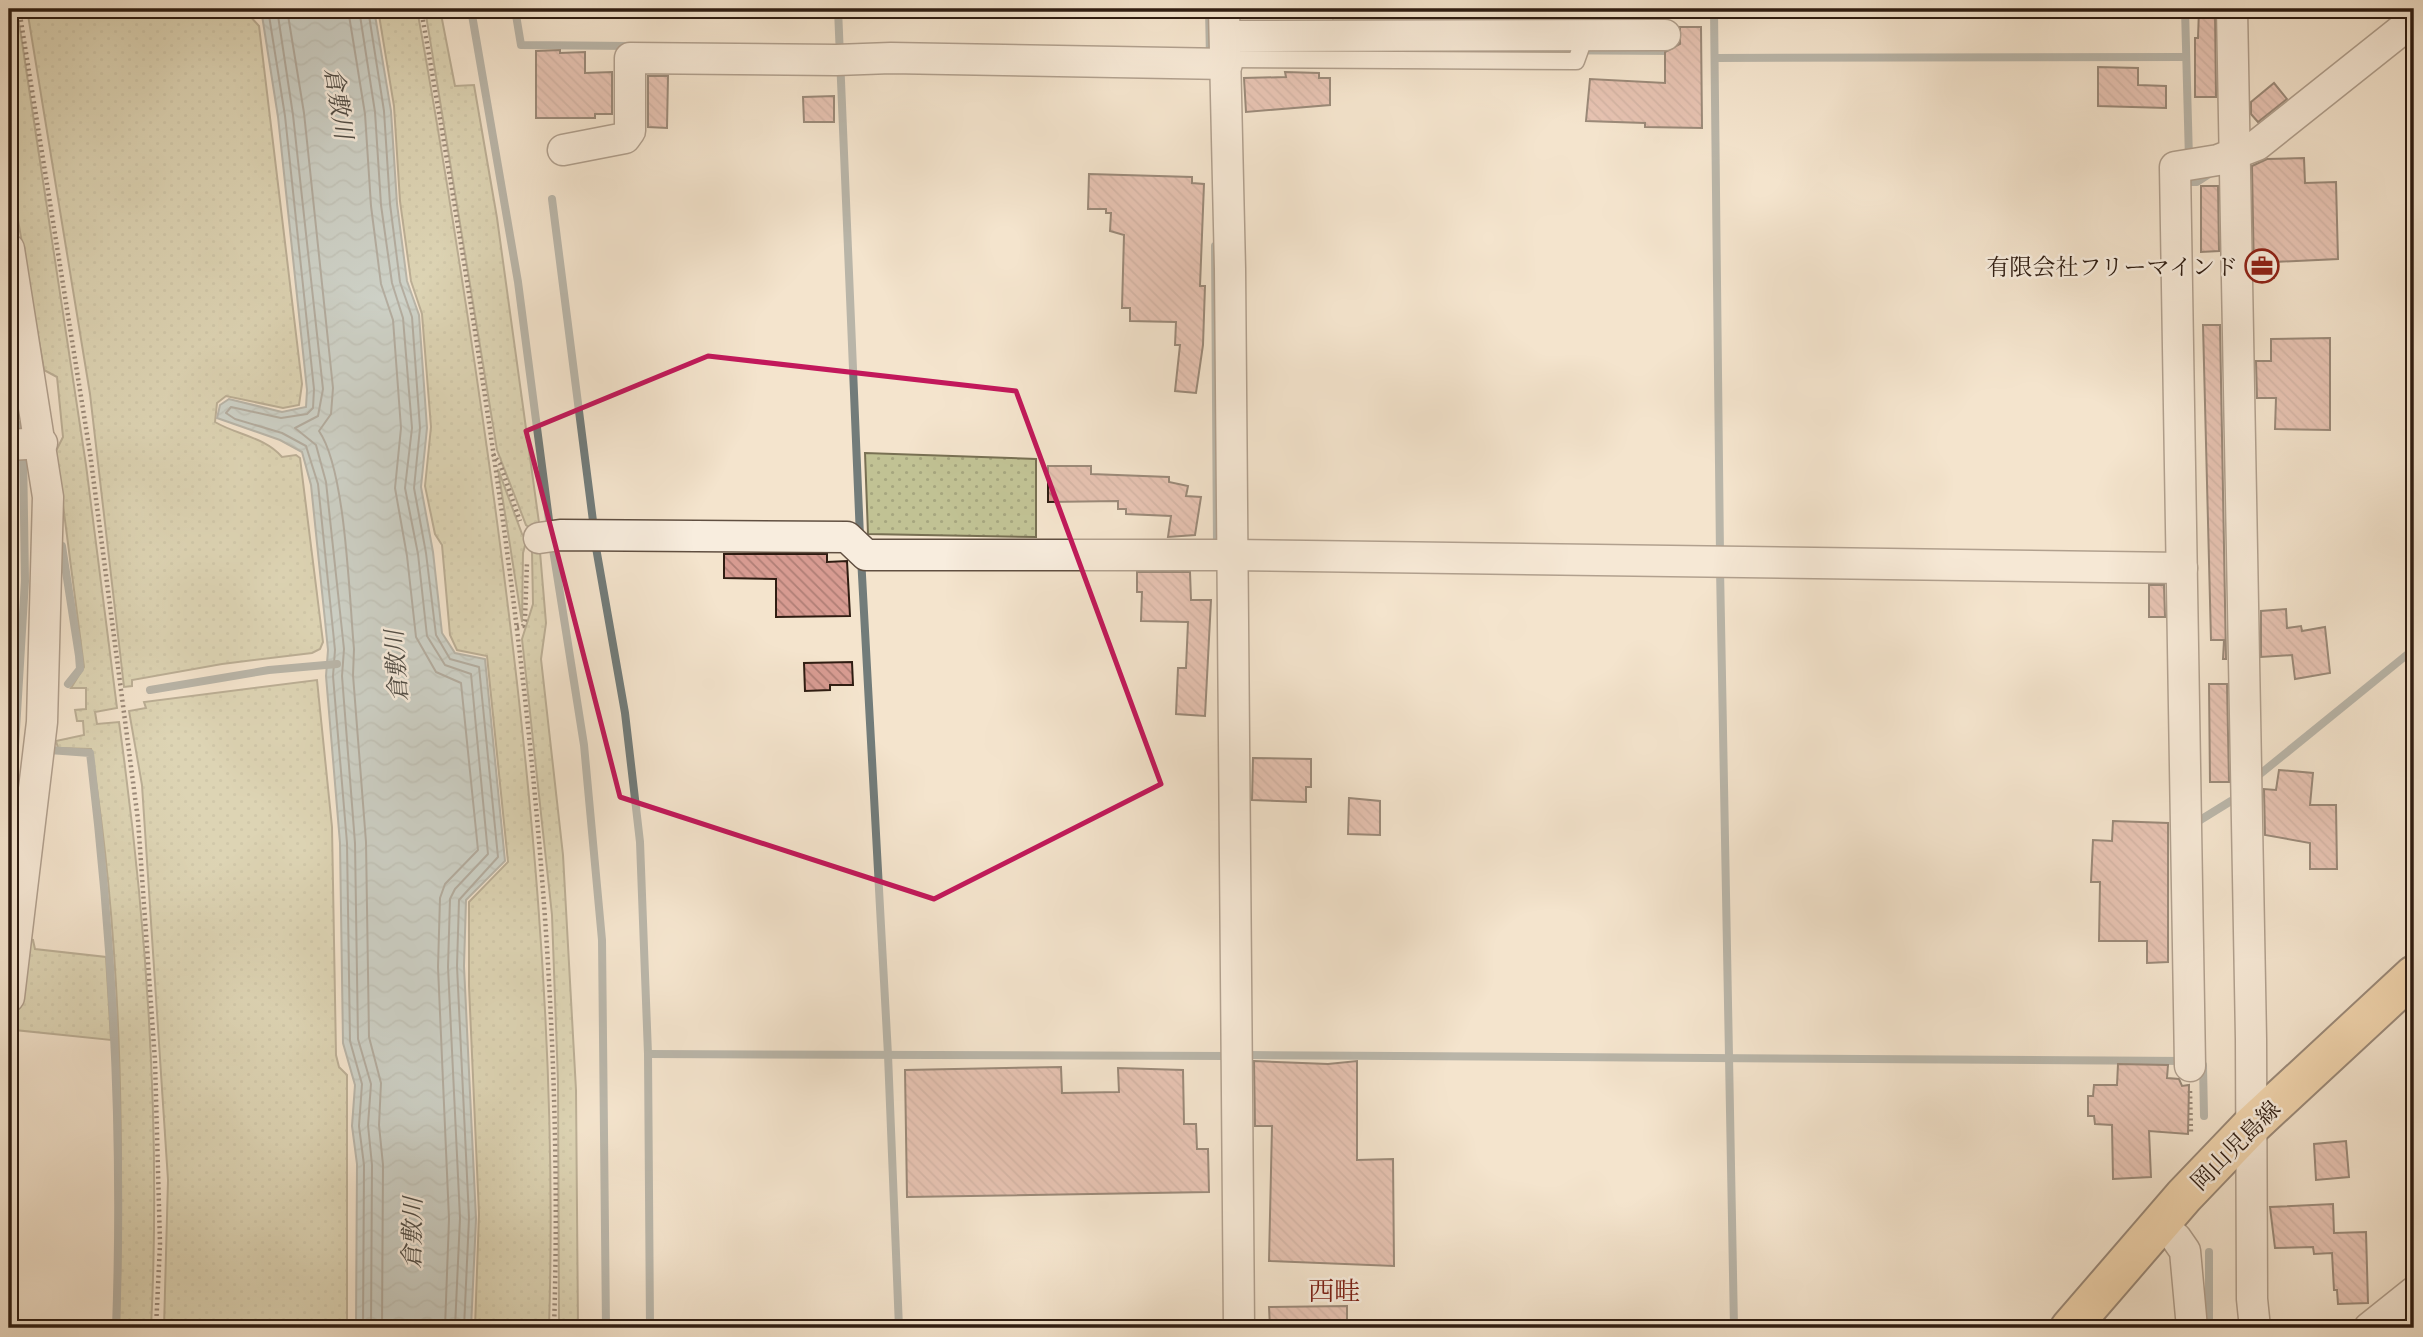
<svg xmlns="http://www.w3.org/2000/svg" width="2423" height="1337" font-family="'Gentium Book Plus','Noto Serif JP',serif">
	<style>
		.grass { fill: url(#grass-dots); stroke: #787053; stroke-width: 2 }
		.water { fill: url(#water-waves); stroke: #727c7a; stroke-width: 2 }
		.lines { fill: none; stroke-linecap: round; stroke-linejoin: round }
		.shore { stroke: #676c69; stroke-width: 2 }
		.stream { stroke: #727c7a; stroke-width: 8 }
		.building { fill: url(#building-back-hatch); stroke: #2f1d12; stroke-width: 2 }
		.lane-casing { stroke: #604f41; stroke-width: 19 }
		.street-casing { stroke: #604f41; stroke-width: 33 }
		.primary-casing { stroke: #2f1d12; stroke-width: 42 }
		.path { stroke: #2f1d12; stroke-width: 4.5; stroke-dasharray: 2 3.5; stroke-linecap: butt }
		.lane { stroke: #f8edde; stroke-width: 16 }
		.street { stroke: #f8edde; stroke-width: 30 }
		.primary { stroke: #eac286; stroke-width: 38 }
		.marked { fill: none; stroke: #c2185b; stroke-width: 5; stroke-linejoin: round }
		.labels { text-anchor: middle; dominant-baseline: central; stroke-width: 5; stroke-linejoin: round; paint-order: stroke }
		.poi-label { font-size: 23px; fill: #2f1d12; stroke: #f8edde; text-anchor: end }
		.street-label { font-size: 23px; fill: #2f1d12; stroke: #f8edde }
		.water-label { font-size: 24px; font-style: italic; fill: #514d46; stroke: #f8edde }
		.quarter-label { font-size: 26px; fill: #7a1f14; stroke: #f8edde }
	</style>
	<defs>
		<pattern id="grass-dots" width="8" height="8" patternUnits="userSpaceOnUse" patternTransform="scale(1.75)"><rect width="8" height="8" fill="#c1c294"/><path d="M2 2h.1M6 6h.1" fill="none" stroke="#a6a67f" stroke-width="1.8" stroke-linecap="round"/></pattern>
		<pattern id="water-waves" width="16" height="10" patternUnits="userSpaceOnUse" patternTransform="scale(1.75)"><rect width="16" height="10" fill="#9fbcc0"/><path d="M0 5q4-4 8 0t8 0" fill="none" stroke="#89a1a4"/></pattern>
		<pattern id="building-back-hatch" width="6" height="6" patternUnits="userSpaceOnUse" patternTransform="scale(1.75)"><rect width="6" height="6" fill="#d79b91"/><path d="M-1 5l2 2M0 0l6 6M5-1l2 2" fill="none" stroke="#af7e75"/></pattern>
	</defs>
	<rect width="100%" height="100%" fill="#f4e4cd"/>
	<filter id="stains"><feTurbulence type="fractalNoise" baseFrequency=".00286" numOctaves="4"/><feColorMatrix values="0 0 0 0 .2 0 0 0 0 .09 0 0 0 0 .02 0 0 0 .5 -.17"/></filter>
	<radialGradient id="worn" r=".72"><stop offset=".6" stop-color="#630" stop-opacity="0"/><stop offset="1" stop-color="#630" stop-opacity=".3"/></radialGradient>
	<!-- grass -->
	<g class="grass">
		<path d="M9 9H16L20 29 86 465 117 708 95 712 97 724 119 722C147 922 161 1127 151 1328H119C124 1136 122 939 91 749L58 748 56 741 84 735 83 721H77L75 710 86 709V688H71L84 667 56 451 63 437 57 377 44 370 9 168Z"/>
		<path d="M27 9H249L248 14 259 26 302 384 299 405 283 408 226 396 217 403 215 422C237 435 265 437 282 457L296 455 300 458 323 642 320 649 312 653 222 664 132 680V686L124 687 90 394Z"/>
		<path d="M378 9H417C445 164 469 320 491 477 530 760 558 1042 549 1328H475L479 1214 469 986V902L508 862 487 656 457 650 450 635 442 545 435 534 425 486 431 427 422 314 411 281 400 201 394 106Z"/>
		<path d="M425 9H440L455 86 474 85 497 218 540 530H533L526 525 497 450Z"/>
		<path d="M1333 9H1444V24L1333 22Z"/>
		<path d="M865 453 1036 459V537L868 534Z"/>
		<path d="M498 469 522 534 527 538 523 553 522 622Z"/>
		<path d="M532 551 540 552 546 623 541 659 563 855 576 1090 578 1328H559L558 1082 552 915 522 639 533 604Z"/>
		<path d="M317 680 332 827 336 1055 339 1067 347 1075V1328H164L168 1180 142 785 129 711 146 708 144 702Z"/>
		<path d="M25 939 33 940 35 949 106 957 111 1040 15 1030Z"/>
	</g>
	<!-- water -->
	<path class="water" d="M261 9H374L391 111 397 204 407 281 419 315 427 428 421 487 433 552 442 633 455 653 485 659 505 861 466 900 464 966 476 1219 471 1328H356L357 1164 352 1126 355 1085 343 1043 340 843 326 676 328 650 311 485 302 452 280 440 217 418 220 405 229 399 282 412 306 407 307 390 278 117Z"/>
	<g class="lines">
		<!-- shore -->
		<g class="shore">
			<path d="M268 9 285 116 314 389 313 408 307 414 281 418 231 407 226 413 235 419 282 433 306 446 318 484 335 650 333 676 347 843 350 1041 362 1084 359 1126 364 1165 363 1328"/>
			<path d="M277 9 293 115 323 389 318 416 295 428 316 445 326 482 344 649 342 676 355 843 358 1039 371 1084 368 1125 372 1165 371 1328"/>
			<path d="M287 9 304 113 333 388 331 414 319 431C346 470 349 597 354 649L353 675 366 842 369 1037 381 1083 379 1125 383 1165 382 1328"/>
			<path d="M348 9 365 114 371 206 381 284 393 320 401 428 395 488 407 556 416 637 436 672 461 683 478 850 445 884 440 898 438 967 449 1219 445 1328"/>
			<path d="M359 9 375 112 381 205 392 283 403 318 412 428 405 488 418 554 427 636 445 665 471 674 488 854 455 889 450 899 448 967 460 1218 455 1328"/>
			<path d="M368 9 384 111 390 204 400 282 412 317 420 428 414 488 426 553 436 635 450 659 479 667 498 857 459 900 457 966 469 1218 464 1328"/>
		</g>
		<!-- stream -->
		<g class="stream">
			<path d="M471 9 518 282 552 543 584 745 602 940 606 1328"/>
			<path d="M515 9 521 45 630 46"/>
			<path d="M838 9 860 537"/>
			<path d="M1209 9 1210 58"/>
			<path d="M1714 9 1720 555"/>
			<path d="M2185 9 2189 160"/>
			<path d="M1504 50 1677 51"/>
			<path d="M1715 58 2186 57"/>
			<path d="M2189 182H2197L2211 173"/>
			<path d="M552 199 594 529"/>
			<path d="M1215 246 1217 548"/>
			<path d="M9 426 22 425"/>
			<path d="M595 542 625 713 640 842 648 1054 650 1328"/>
			<path d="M62 546 79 656 80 669 68 684"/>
			<path d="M861 557 888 1055 899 1328"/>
			<path d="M1720 568 1734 1328"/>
			<path d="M150 690 269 670 337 664"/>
			<path d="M49 750 90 753C113 943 123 1136 116 1328"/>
			<path d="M2254 779 2414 649"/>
			<path d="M2197 822 2231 801"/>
			<path d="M9 845 25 581 23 450"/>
			<path d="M648 1054 1227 1056"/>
			<path d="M1248 1055 2186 1061"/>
			<path d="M2203 1065 2204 1116"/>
			<path d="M2209 1328V1252"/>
		</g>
	</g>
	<!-- building -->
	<g class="building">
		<path d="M2199 9H2215L2216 97H2195V38H2198Z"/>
		<path d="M1680 27H1701L1702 128 1645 127V123L1586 121 1590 79 1665 83V52L1680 44Z"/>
		<path d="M560 50V53L585 52V73L612 72V114H595V118H536V51Z"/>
		<path d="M2098 67 2138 68V85L2166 86V108L2098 106Z"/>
		<path d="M1285 72 1319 73V78H1330V105L1246 112 1244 78 1286 77Z"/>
		<path d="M648 76H668L667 128 648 127Z"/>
		<path d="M2274 83 2287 99 2258 122 2251 114V102Z"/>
		<path d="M834 96V122H804L803 97Z"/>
		<path d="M2304 158 2305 183 2336 182 2338 259 2274 262V278H2254L2252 166 2267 159Z"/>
		<path d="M1089 174 1192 177V183L1204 184 1200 286H1205L1203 345 1196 393 1175 391 1180 345H1175L1176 322 1130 321V308H1122L1124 235 1110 231 1111 213H1106V209H1088Z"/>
		<path d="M2201 186H2218L2219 251 2201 252Z"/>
		<path d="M2203 325H2220L2226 659H2223L2224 640H2211Z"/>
		<path d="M2330 338V430L2275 429 2276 398H2257L2256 361H2271V339Z"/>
		<path d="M1048 466H1091V474L1169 477V482L1188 486 1186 496 1201 497 1195 535 1168 537 1171 516 1126 514V509H1118V501L1048 502Z"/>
		<path d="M724 554H827V562L847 561 850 616 776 617V579L724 578Z"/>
		<path d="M1137 572H1190L1191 600H1211L1205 716 1176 714 1178 668H1186L1188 622 1141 621 1142 592H1137Z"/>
		<path d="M2149 585H2164L2165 617H2149Z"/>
		<path d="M2286 609 2287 628 2301 626 2302 631 2325 627 2330 673 2295 679 2292 655 2261 657V611Z"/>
		<path d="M852 662 853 685H830V690L805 691 804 663Z"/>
		<path d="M2209 684H2227L2229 782H2210Z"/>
		<path d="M1253 758 1311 759V787H1306V802L1252 800Z"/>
		<path d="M2279 770 2313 773 2310 805H2336L2337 869H2310V843L2265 835 2264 789 2276 790Z"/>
		<path d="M1349 798 1380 801V835L1348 834Z"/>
		<path d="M2113 821 2168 823V962L2147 963V941H2099L2100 882H2091L2093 840 2112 841Z"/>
		<path d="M1254 1061 1328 1064 1357 1061V1160L1393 1159 1394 1266 1269 1261 1272 1126H1255Z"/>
		<path d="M2118 1064 2168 1065 2167 1078 2179 1079 2182 1086 2189 1085 2188 1134 2149 1131 2151 1177 2113 1179 2112 1125 2095 1124 2094 1116H2088V1096H2093L2094 1085H2117Z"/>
		<path d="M1061 1067 1062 1093 1119 1092 1118 1068 1183 1070 1184 1124H1196L1197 1149H1208L1209 1192 907 1197 905 1070Z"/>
		<path d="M2346 1141 2349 1177 2316 1180 2314 1144Z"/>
		<path d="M2333 1204 2334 1233 2366 1232 2368 1303 2338 1304 2337 1290H2334L2332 1253 2314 1254 2313 1247 2275 1248 2270 1207Z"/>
		<path d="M1347 1306V1328H1270L1269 1307Z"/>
	</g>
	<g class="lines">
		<defs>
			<path id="lane" d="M1227 59 1576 61 1585 36"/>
			<g id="street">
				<path d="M1224 9 1230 269 1239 1328"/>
				<path d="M2232 9 2251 1039 2252 1299 2255 1328"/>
				<path d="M1225 36 1665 35"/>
				<path d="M563 150 625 138 630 131V58L836 60 891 58 1227 64"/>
				<path d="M9 249 48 497 42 722 9 997"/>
				<path d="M9 445 42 443"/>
				<path d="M539 538 560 535 847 537 866 555H1231L2182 568"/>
				<path d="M2190 1066 2175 167 2218 160 2257 145 2414 20"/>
				<path d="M2176 1238 2185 1251 2192 1328"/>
				<path d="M2369 1328 2414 1292"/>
			</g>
			<path id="primary" d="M2070 1328 2184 1196 2251 1126 2414 975"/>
		</defs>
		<!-- lane casing -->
		<use href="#lane" class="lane-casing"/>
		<!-- street casing -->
		<use href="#street" class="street-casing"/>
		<!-- primary casing -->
		<use href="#primary" class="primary-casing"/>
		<!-- path -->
		<g class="path">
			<path d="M19 9 90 453 138 820 155 1061 160 1244 156 1328"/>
			<path d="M421 9C497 444 568 885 554 1328"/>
			<path d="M493 454 500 464 520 521"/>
			<path d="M517 627 523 626 525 620 527 562"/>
			<path d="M2190 1091 2191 1135"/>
		</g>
		<!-- lane -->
		<use href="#lane" class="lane"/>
		<!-- street -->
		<use href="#street" class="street"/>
		<!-- primary -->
		<use href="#primary" class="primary"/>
	</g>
	<!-- marked area -->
	<path d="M0 0H2423V1337H0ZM708 356 1016 391 1161 784 934 899 620 797 526 431Z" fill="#f4e4cd" fill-opacity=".55" fill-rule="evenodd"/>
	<path class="marked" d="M708 356 1016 391 1161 784 934 899 620 797 526 431Z"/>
	<!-- icons -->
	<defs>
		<symbol id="office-ring" viewBox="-11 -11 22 22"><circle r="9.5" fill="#f8edde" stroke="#8f2418" stroke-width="1.5"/><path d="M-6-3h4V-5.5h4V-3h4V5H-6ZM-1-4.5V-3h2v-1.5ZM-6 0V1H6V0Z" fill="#8f2418"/></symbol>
	</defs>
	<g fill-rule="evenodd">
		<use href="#office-ring" x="2243" y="247" width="38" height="38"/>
	</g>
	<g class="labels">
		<!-- poi labels -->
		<g class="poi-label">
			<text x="2238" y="266">有限会社フリーマインド</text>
		</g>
		<!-- street labels -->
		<g class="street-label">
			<text transform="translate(2235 1145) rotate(-45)">岡山児島線</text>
		</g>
		<!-- water labels -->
		<g class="water-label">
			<text transform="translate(339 103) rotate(81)">倉敷川</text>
			<text transform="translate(396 666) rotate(-94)">倉敷川</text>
			<text transform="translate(412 1233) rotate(-89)">倉敷川</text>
		</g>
		<!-- quarter labels -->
		<g class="quarter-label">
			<text x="1334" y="1290">西畦</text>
		</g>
	</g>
	<!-- margin -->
	<rect width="2423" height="1337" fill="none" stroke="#f4e4cd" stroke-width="35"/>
	<rect x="10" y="10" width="2402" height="1316" fill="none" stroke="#2f1d12" stroke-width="3.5"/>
	<rect x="18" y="18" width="2388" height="1302" fill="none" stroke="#2f1d12" stroke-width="2"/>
	<rect width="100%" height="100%" filter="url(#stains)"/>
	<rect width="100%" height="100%" fill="url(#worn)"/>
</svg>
